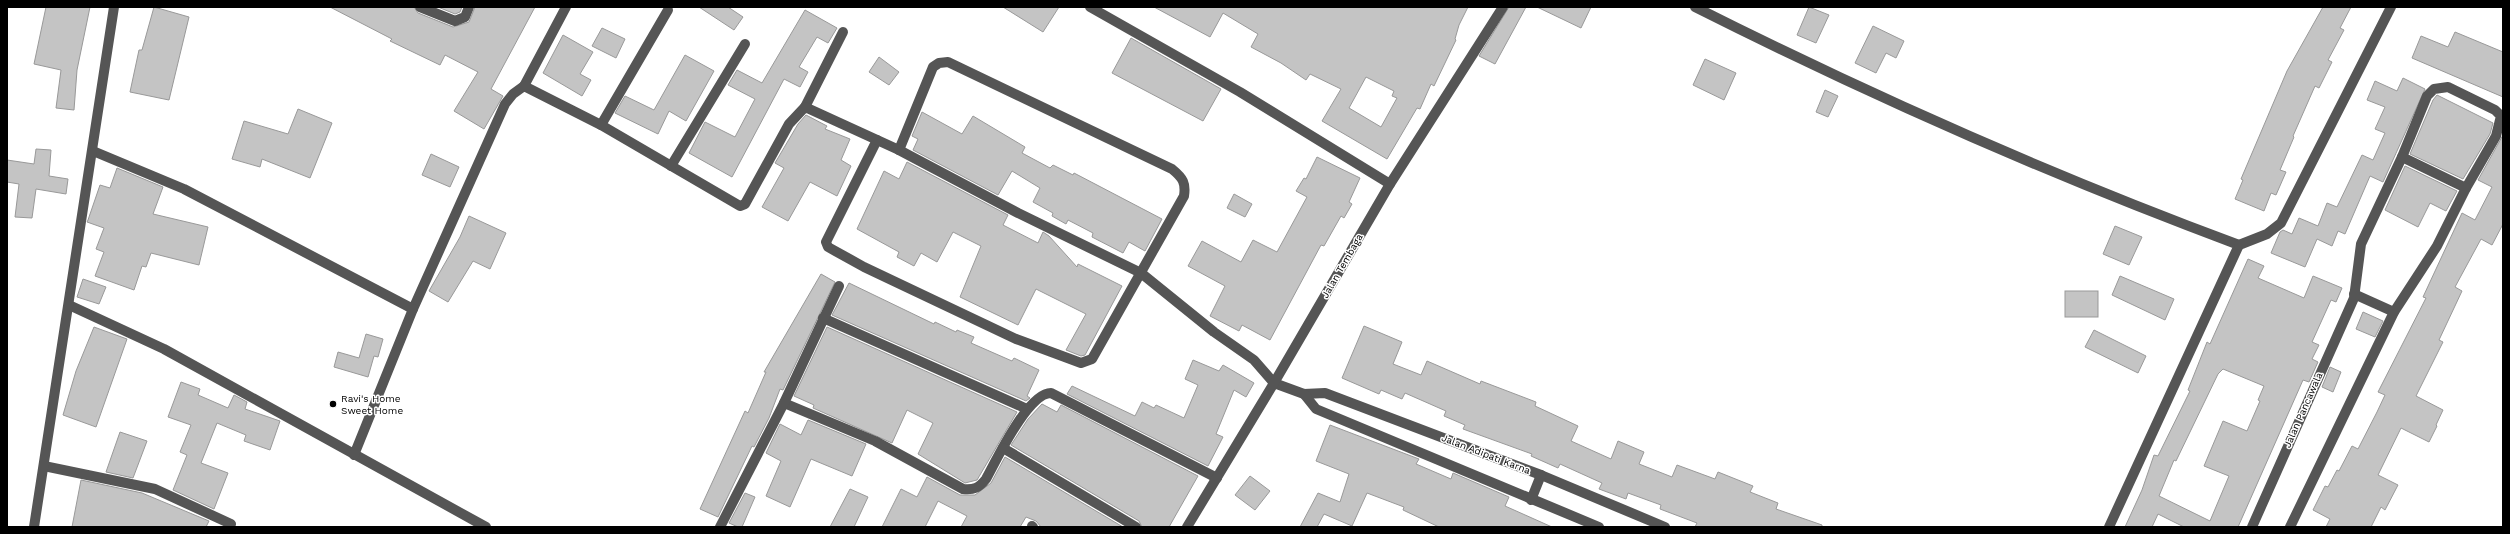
<svg xmlns="http://www.w3.org/2000/svg" width="2510" height="534" font-family="'Work Sans',sans-serif">
	<style>
		.building { fill: #c4c4c4; stroke: #999; fill-rule: evenodd }
		.lines { fill: none; stroke-linecap: round; stroke-linejoin: round }
		.minor { stroke: #555; stroke-width: 10 }
		.poi-dot { fill: #000; stroke: #fff; stroke-width: 1.5 }
		.labels { text-anchor: middle; dominant-baseline: central; stroke-width: 3; stroke-linejoin: round; paint-order: stroke }
		.street-label { font-size: 10px; fill: #000; stroke: #fff }
		.poi-label { font-size: 10px; fill: #000; stroke: #fff; text-anchor: start }
	</style>
	<rect width="100%" height="100%" fill="#fff"/>
	<!-- building -->
	<g class="building">
		<path d="M46 7H90L77 70 74 110 56 108 61 70 34 64Z"/>
		<path d="M154 7 189 17 169 100 130 92 139 50H142Z"/>
		<path d="M330 7H414L418 13 453 27 469 22 475 7H535L491 89 503 96 484 129 454 111 478 72 445 55 440 65 390 41 392 39Z"/>
		<path d="M438 7H462L460 12 455 14Z"/>
		<path d="M699 7H728L743 17 734 30Z"/>
		<path d="M1003 7H1059L1043 32Z"/>
		<path d="M1154 7H1468L1459 25 1455 39 1456 40 1434 86 1431 84 1420 109 1417 108 1387 159 1322 121 1341 89 1310 74 1306 80 1281 63 1251 47 1258 34 1223 13 1210 37ZM1366 77 1394 91 1392 96 1397 98 1381 127 1349 108Z"/>
		<path d="M1509 7H1526L1495 64 1479 56Z"/>
		<path d="M1537 7H1591L1581 28Z"/>
		<path d="M1809 7 1829 15 1816 43 1797 35Z"/>
		<path d="M2323 7H2351L2340 28 2344 30 2328 60 2332 62 2319 88 2315 86 2293 136 2294 137 2280 170 2286 172 2276 195 2271 193 2264 211 2235 199 2243 180 2241 179 2287 71Z"/>
		<path d="M805 10 837 28 828 43 817 37 799 67 808 72 800 87 784 79 732 177 689 153 705 122 735 137 755 99 728 85 737 70 762 83Z"/>
		<path d="M1873 26 1904 41 1896 58 1886 53 1876 73 1855 63Z"/>
		<path d="M602 28 625 39 616 58 592 46Z"/>
		<path d="M2455 32 2503 52V97L2412 58 2421 36 2448 47Z"/>
		<path d="M563 35 593 52 580 74 591 80 582 96 543 73Z"/>
		<path d="M1131 38 1221 89 1203 121 1112 73Z"/>
		<path d="M685 55 714 71 686 121 669 111 658 134 615 113 625 96 654 110Z"/>
		<path d="M879 57 899 72 889 85 869 72Z"/>
		<path d="M1705 59 1736 73 1724 100 1693 85Z"/>
		<path d="M2403 78 2425 89 2383 182 2370 176 2345 234 2338 231 2332 246 2317 239 2305 267 2271 253 2280 232 2283 230 2292 234 2299 218 2318 226 2327 203 2337 207 2362 155 2373 160 2385 133 2375 129 2385 107 2367 100 2375 81 2397 91Z"/>
		<path d="M1825 90 1838 96 1828 117 1816 112Z"/>
		<path d="M2437 95 2493 123 2490 134 2463 179 2410 154 2433 100Z"/>
		<path d="M298 109 332 123 310 178 262 159 260 167 232 159 244 121 288 134Z"/>
		<path d="M922 112 962 134 973 116 1025 147 1022 153 1050 168 1053 165 1073 175 1074 173 1162 219 1145 251 1129 242 1123 253 1092 237 1093 233 1068 220 1066 224 1052 216 1053 213 1033 202 1040 188 1012 171 998 195 913 150 918 139 912 136Z"/>
		<path d="M806 115 827 126 825 129 850 139 841 160 851 166 837 196 810 182 788 221 762 207 784 168 775 163 798 124Z"/>
		<path d="M2503 135V224L2492 245 2481 239 2455 287 2462 291 2439 340 2443 342 2416 396 2443 410 2436 425 2437 426 2429 442 2401 428 2378 475 2398 485 2385 510 2381 507 2371 527H2326L2330 519 2313 510 2325 486 2328 487 2337 470 2339 471 2352 446 2358 449 2377 412 2385 395 2378 392 2426 298 2423 297 2462 213 2475 220 2492 187 2478 180Z"/>
		<path d="M36 149 51 150 49 176 68 179 66 194 36 189 32 218 15 217 19 184 7 182V160L34 164Z"/>
		<path d="M431 154 459 167 450 187 422 175Z"/>
		<path d="M1317 157 1360 178 1349 202 1352 204 1344 218 1341 216 1324 246 1321 245 1270 340 1242 325 1239 331 1210 316 1225 286 1188 266 1202 241 1241 262 1253 240 1277 252 1307 197 1296 191 1304 178 1306 179Z"/>
		<path d="M907 162 1008 215 1003 225 1038 243 1043 232 1049 236 1077 267 1078 264 1122 286 1085 355 1081 356 1066 350 1086 314 1036 289 1018 325 960 297 981 246 953 232 937 262 921 253 914 266 897 257 899 252 857 229 884 171 899 179Z"/>
		<path d="M2405 166 2457 191 2446 211 2430 203 2418 227 2385 210Z"/>
		<path d="M117 168 163 187 153 214 208 227 199 265 151 253 146 267 142 266 134 290 95 276 104 252 96 249 104 228 87 222 88 220 100 185 110 188Z"/>
		<path d="M1234 194 1252 204 1245 217 1227 208Z"/>
		<path d="M469 216 506 233 490 269 473 261 448 302 429 291 460 237Z"/>
		<path d="M2115 226 2142 237 2129 265 2103 254Z"/>
		<path d="M2248 259 2264 266 2258 278 2304 298 2313 276 2342 288 2336 302 2331 300 2312 342 2319 345 2312 359 2318 362 2309 382 2303 380 2238 527H2184L2158 514 2152 527H2125L2142 490 2154 455 2158 456 2190 391 2188 390 2207 342 2210 344ZM2223 369 2264 386 2258 400 2260 401 2247 431 2223 421 2204 466 2229 476 2210 521 2159 496 2174 460 2176 461 2218 374Z"/>
		<path d="M821 274 835 282 783 390 780 389 769 418 754 447 752 446 718 517 700 509 745 411 748 413 766 372H764Z"/>
		<path d="M2120 276 2174 299 2165 320 2112 295Z"/>
		<path d="M83 279 106 287 99 304 77 297Z"/>
		<path d="M849 283 934 324 935 322 956 332 957 330 974 337 971 343 1012 361 1014 358 1039 370 1027 396 1030 398 1026 401 832 315Z"/>
		<rect x="2065" y="291" width="33" height="26"/>
		<path d="M2363 312 2383 321 2375 337 2356 329Z"/>
		<path d="M1364 326 1402 342 1393 364 1421 375 1427 361 1480 384 1481 381 1536 402 1535 406 1578 426 1571 441 1611 459 1618 441 1644 452 1639 464 1672 477 1677 465 1715 479 1718 472 1753 486 1750 492 1778 503 1776 509 1822 525V527H1695L1697 523 1660 509 1661 505 1628 493 1626 499 1599 489 1602 483 1560 464 1558 468 1531 456 1532 454 1463 429 1465 425 1444 416 1446 411 1405 393 1402 399 1381 390 1379 394 1342 378Z"/>
		<path d="M94 327 127 339 96 427 63 415 76 371Z"/>
		<path d="M827 327 1017 412 977 480 965 483 918 454 933 423 907 410 892 443 813 408 814 405 794 396Z"/>
		<path d="M2094 330 2146 356 2138 373 2085 347Z"/>
		<path d="M366 334 383 339 378 357 374 356 368 377 334 367 338 352 359 358Z"/>
		<path d="M1193 360 1219 371 1223 365 1254 383 1246 397 1234 390 1216 434 1223 437 1208 466 1067 394 1072 386 1135 416 1142 402 1154 408 1156 405 1184 418 1198 385 1185 379Z"/>
		<path d="M2330 367 2341 372 2333 392 2322 387Z"/>
		<path d="M181 382 200 389 198 395 228 408 234 395 247 402 245 409 280 421 270 450 244 441 246 435 217 423 201 463 228 473 214 509 173 490 187 455 180 452 191 425 168 417Z"/>
		<path d="M1042 404 1057 412 1061 405 1198 476 1169 527H1142L1139 521 1011 445 1028 419Z"/>
		<path d="M808 420 866 444 852 476 811 459 790 507 766 496 781 461 766 453 780 424 801 435Z"/>
		<path d="M1330 425 1419 459 1416 464 1451 479 1453 473 1509 497 1505 506 1552 527H1439L1403 510 1404 507 1367 493 1352 526 1324 514 1317 527H1300L1318 493 1340 502 1349 474 1316 461Z"/>
		<path d="M120 432 147 441 133 478 106 472Z"/>
		<path d="M1005 457 1123 527H1041L1036 521 1026 517 1020 527H961L967 516 938 501 925 527H882L901 489 917 497 927 477 960 495H975L991 483Z"/>
		<path d="M1250 476 1270 491 1255 510 1235 495Z"/>
		<path d="M81 480 142 493 209 521 206 527H72Z"/>
		<path d="M850 489 868 497 854 527H830Z"/>
		<path d="M745 493 755 497 742 527H738L729 523Z"/>
	</g>
	<g class="lines">
		<!-- minor -->
		<g class="minor">
			<path d="M420 7 455 21 465 17 469 7"/>
			<path d="M1090 7 1240 92 1390 184"/>
			<path d="M1695 7C1872 96 2053 176 2239 245L2109 527"/>
			<path d="M524 86 566 7"/>
			<path d="M805 107 843 32"/>
			<path d="M601 125 668 10"/>
			<path d="M877 140 826 242 828 247 864 267 1016 339 1081 363 1092 359 1184 196C1186 183 1183 178 1172 169L948 62 939 63 933 67 899 150"/>
			<path d="M93 151 184 189 413 309 505 104 513 94 524 86 601 125 740 206 745 204 789 124 805 107 899 150 1018 213 1141 273 1214 332 1254 360 1274 383 1304 394 1325 393 1541 475 1665 527"/>
			<path d="M671 166 745 44"/>
			<path d="M2239 245 2267 234 2281 223 2391 7"/>
			<path d="M2354 294 2394 312"/>
			<path d="M69 305 164 349 486 527"/>
			<path d="M823 318 1027 409"/>
			<path d="M1304 394 1316 409 1599 527"/>
			<path d="M784 403 875 441 963 489C974 490 979 488 986 479 997 459 1028 393 1051 393L1217 478"/>
			<path d="M1003 448 1136 527"/>
			<path d="M354 455 413 309"/>
			<path d="M44 466 155 489 231 524"/>
			<path d="M1531 500 1541 475"/>
			<path d="M1032 526 1033 527"/>
			<path d="M34 527 114 7"/>
			<path d="M720 527 784 403 839 286"/>
			<path d="M1187 527 1274 383 1390 184 1503 7"/>
			<path d="M2252 527 2354 298 2361 244 2402 157 2427 96 2434 89 2448 87 2495 110 2501 116 2496 136 2466 188"/>
			<path d="M2290 527 2394 312 2437 246 2466 188 2402 157"/>
		</g>
	</g>
	<!-- markers -->
	<circle class="poi-dot" cx="333" cy="404" r="4"/>
	<g class="labels">
		<!-- street labels -->
		<g class="street-label">
			<text transform="translate(1342 266) rotate(-60)">Jalan Tembaga</text>
			<text transform="translate(2303 410) rotate(-66)">Jalan Pancawala</text>
			<text transform="translate(1486 454) rotate(21)">Jalan Adipati Karna</text>
		</g>
		<!-- poi labels -->
		<g class="poi-label">
			<text x="341" y="398">Ravi's Home<tspan x="341" dy="12">Sweet Home</tspan></text>
		</g>
	</g>
	<!-- border -->
	<rect width="2510" height="534" fill="none" stroke="#000000" stroke-width="16"/>
</svg>
